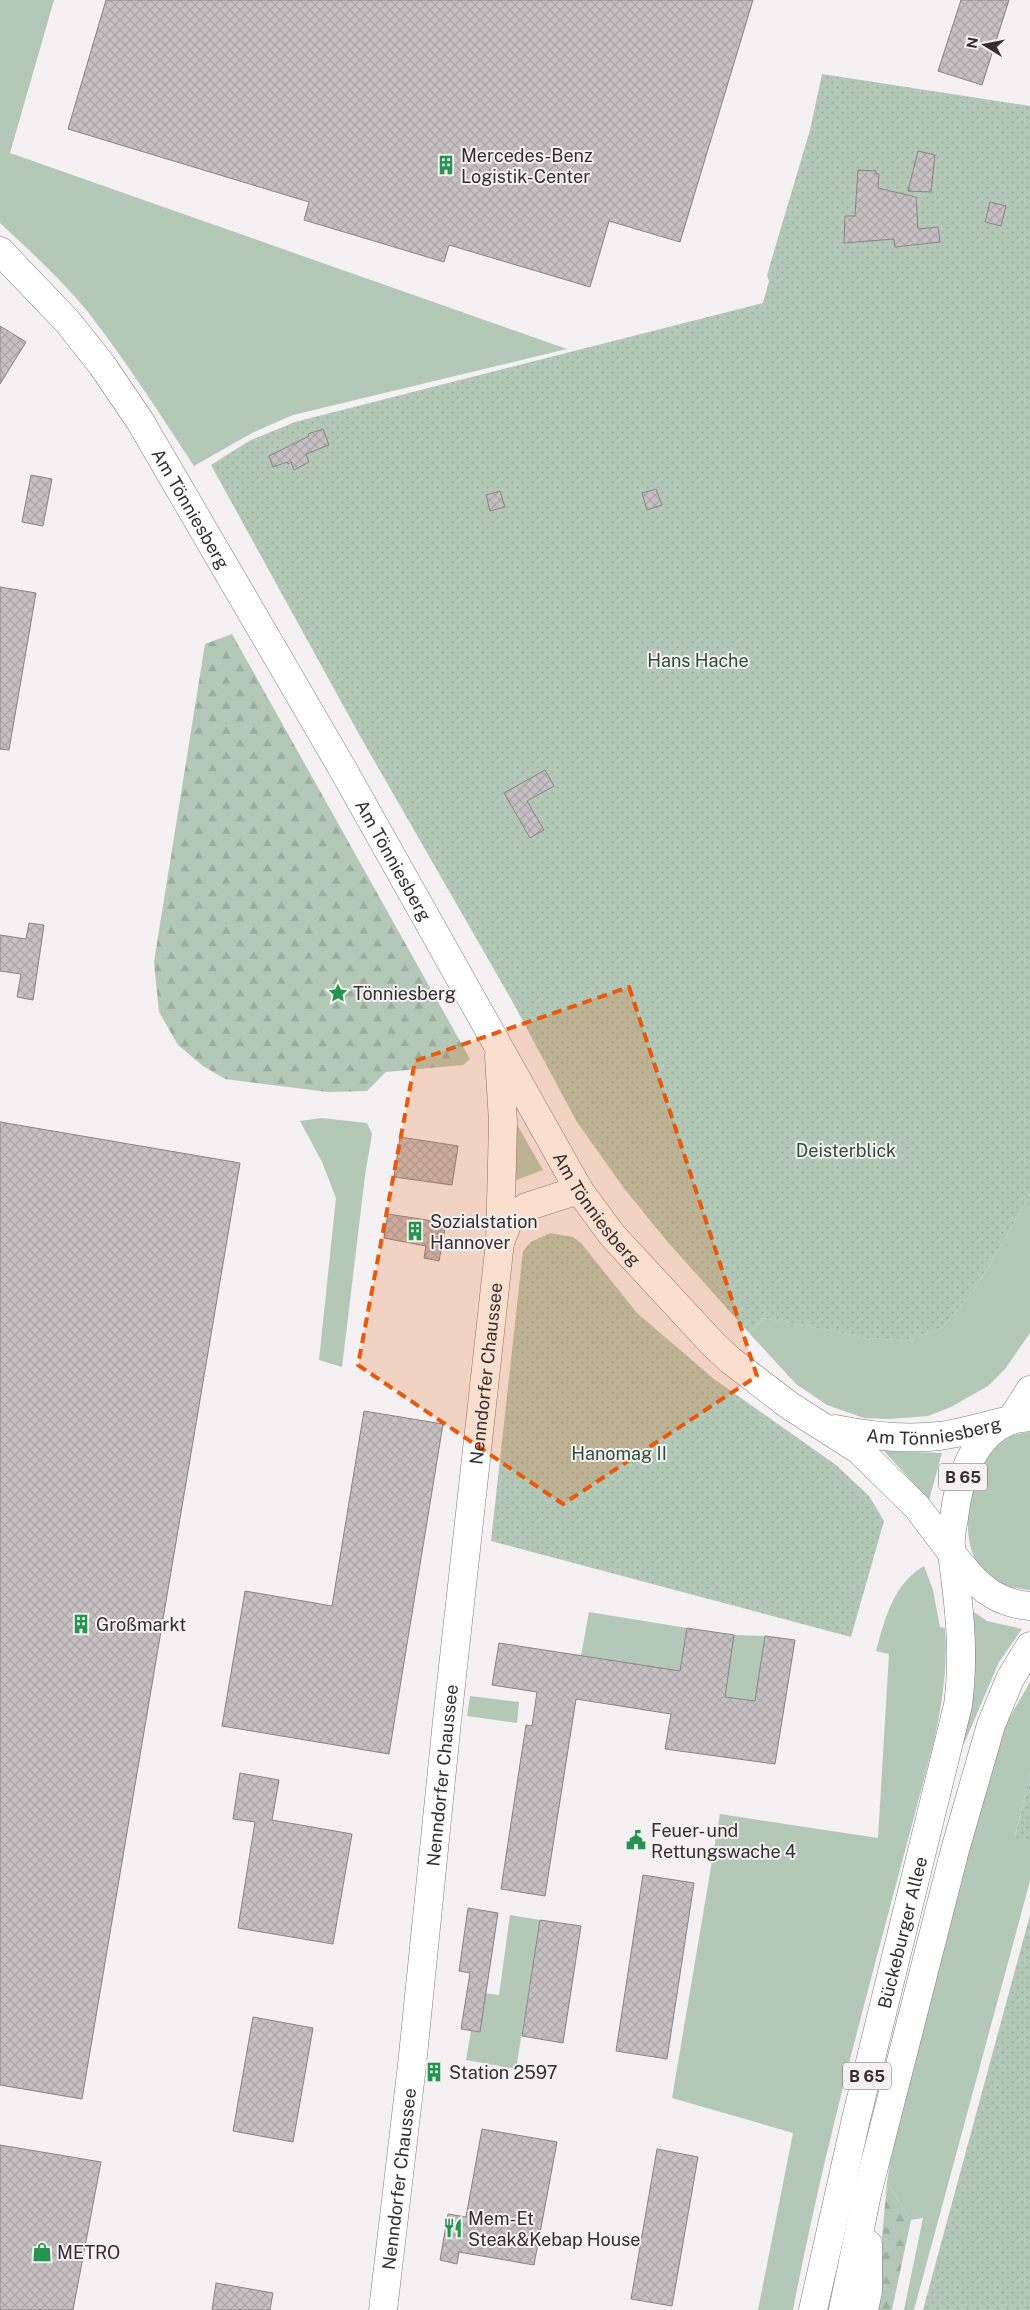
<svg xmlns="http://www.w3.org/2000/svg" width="1030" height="2310" font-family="'Public Sans',sans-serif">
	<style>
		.green { fill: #b3c8b7 }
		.forest { fill: url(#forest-firs) }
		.garden { fill: url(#garden-dots) }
		.building { fill: url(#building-cross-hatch); stroke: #888384 }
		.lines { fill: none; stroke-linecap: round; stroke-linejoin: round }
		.minor-casing { stroke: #7f7a7c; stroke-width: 29 }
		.major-casing { stroke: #7f7a7c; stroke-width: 29 }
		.highway-casing { stroke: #7f7a7c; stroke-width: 29 }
		.minor { stroke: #fff; stroke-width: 28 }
		.major { stroke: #fff; stroke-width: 28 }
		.highway { stroke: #fff; stroke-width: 28 }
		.marked { fill: #e8590c; fill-opacity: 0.2; stroke: #e8590c; stroke-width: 4; stroke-dasharray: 10 6; stroke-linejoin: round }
		.labels { text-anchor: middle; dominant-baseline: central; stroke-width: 4; stroke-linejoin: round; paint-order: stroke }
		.shield { fill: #f5f0f1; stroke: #6c696a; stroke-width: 1 }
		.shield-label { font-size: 16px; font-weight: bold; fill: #312f30 }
		.poi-label { font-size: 18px; fill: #312f30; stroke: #f5f0f1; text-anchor: start }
		.street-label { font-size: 18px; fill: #312f30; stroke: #f5f0f1 }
		.park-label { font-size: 18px; fill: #265232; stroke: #f5f0f1 }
	</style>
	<defs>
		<pattern id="forest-firs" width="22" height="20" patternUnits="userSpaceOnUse" patternTransform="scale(1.25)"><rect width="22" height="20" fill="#b3c8b7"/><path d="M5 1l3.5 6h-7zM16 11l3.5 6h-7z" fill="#9aac9e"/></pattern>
		<pattern id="garden-dots" width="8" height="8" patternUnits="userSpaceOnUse" patternTransform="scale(1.25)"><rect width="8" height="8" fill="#b3c8b7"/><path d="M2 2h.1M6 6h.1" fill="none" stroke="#9aac9e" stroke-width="1.8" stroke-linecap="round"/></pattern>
		<pattern id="building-cross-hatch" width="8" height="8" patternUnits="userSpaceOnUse" patternTransform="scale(1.25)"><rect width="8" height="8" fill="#c6c0c2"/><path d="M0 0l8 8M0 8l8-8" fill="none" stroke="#aba5a7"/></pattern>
	</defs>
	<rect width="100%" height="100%" fill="#f5f0f1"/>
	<!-- green -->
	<g class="green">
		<path d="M0 0H54L10 153 567 349 293 415 252 433 194 466C160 414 126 361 88 312 62 280 30 251 0 223Z"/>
		<path d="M511 1114 543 1170 511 1182Z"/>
		<path d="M321 1118 367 1123 372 1134 365 1176 342 1367 319 1360 336 1198 322 1162 300 1121Z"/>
		<path d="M1030 1195V1333L1005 1369 988 1386 951 1407 928 1416 889 1419 864 1418 827 1405 796 1384 749 1333 764 1318 867 1338 909 1341 943 1327 976 1287Z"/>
		<path d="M1030 1432V1590C974 1586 961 1545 971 1497 974 1480 981 1462 992 1448 1001 1437 1017 1433 1030 1432Z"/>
		<path d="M884 1451 942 1453 929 1500Z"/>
		<path d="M924 1566 933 1590 940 1627 945 1628C948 1667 942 1704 934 1741 885 1930 830 2118 793 2310H758L793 2133 672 2098 720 1814 878 1838 889 1654 876 1651C885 1619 893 1584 924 1566Z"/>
		<path d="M971 1610 987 1621 1022 1629 999 1662 964 1744Z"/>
		<path d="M589 1612 687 1628 677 1692 581 1656Z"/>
		<path d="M734 1635 765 1636 755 1701 725 1697Z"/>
		<path d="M1030 1682V1774L1015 1836 1030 1842V1881L914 2310H904L923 2218 911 2220 887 2183 893 2139 987 1780 1007 1722Z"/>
		<path d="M470 1696 519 1702 517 1723 467 1716Z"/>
		<path d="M510 1915 540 1920 516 2069 466 2060 471 2031 480 2032 475 1992 499 1995Z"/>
	</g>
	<!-- forest -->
	<g class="forest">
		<path d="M232 634 470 1059 463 1065 386 1072 367 1091 328 1092 225 1079 203 1066 178 1045 159 1012 154 962 205 644Z"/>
		<path d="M887 2183 911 2220 892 2310H873C880 2268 883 2226 887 2183Z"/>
	</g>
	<!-- garden -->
	<g class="garden">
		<path d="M822 74 1030 106V1195L976 1287 943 1327 909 1341 867 1338 764 1318 749 1333 666 1240 623 1187 577 1122 511 999 360 736 211 465 249 441 295 422 763 303 769 281 767 275 810 130Z"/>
		<path d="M550 1233 573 1237 581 1243 637 1313 714 1379 836 1465 869 1496 884 1521 851 1637 491 1541 523 1251 531 1242Z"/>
		<path d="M1030 1774V1842L1015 1837Z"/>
		<path d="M1030 1915V2310H923Z"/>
	</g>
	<!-- building -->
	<g class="building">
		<path d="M106 0H753L680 242 609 221 590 287 449 245 444 262 304 220 309 202 68 129Z"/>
		<path d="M961 0H1009L982 85 938 71Z"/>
		<path d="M918 151 935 155 931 192 908 191Z"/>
		<path d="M858 170 876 171V174H879L878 188 916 197 918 229 938 227 940 242 895 247 894 239 844 243 845 216H855Z"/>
		<path d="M990 202 1006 206 1001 226 985 222Z"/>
		<path d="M0 326 26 342 0 384Z"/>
		<path d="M323 429 329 445 306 454 309 462 294 470 291 462 288 464 287 462 273 467 269 456 309 436 308 434Z"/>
		<path d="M31 475 52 479 43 526 22 522Z"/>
		<path d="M656 489 662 505 647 510 642 493Z"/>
		<path d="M500 491 505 507 490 511 486 495Z"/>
		<path d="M0 587 36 593 9 750 0 749Z"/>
		<path d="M545 770 554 786 527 801 544 830 530 838 504 793Z"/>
		<path d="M29 923 44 925 33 1000 17 997 21 974 0 971V935L26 939Z"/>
		<path d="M0 1122 240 1163 82 2099 0 2085Z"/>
		<path d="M400 1137 458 1146 452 1185 394 1177Z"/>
		<path d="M388 1214 446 1223 439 1261 424 1258 426 1246 384 1238Z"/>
		<path d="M364 1411 443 1424 389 1754 222 1726 245 1591 332 1606Z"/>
		<path d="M687 1628 734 1635 725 1697 755 1701 765 1636 795 1640 775 1764 665 1749 671 1714 576 1699 545 1896 501 1889 526 1725 532 1726 537 1692 492 1685 499 1643 680 1671Z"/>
		<path d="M240 1773 279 1780 272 1820 352 1834 333 1944 238 1928 255 1822 233 1819Z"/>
		<path d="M643 1875 694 1883 667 2059 616 2051Z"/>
		<path d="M468 1908 498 1913 480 2032 461 2029 470 1973 459 1971Z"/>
		<path d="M540 1920 581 1926 563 2043 522 2036Z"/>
		<path d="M253 2017 313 2028 293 2142 233 2131Z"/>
		<path d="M482 2129 557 2142 534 2265 459 2252 457 2264 440 2260 448 2214 466 2217Z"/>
		<path d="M0 2145 101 2162 73 2310H0Z"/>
		<path d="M657 2149 698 2157 672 2306 631 2299Z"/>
		<path d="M216 2283 273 2293 270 2310H212Z"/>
	</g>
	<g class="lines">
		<defs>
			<g id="minor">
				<path id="s1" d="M0 251 67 321 102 365 140 421 341 766 579 1190 612 1235 712 1343 730 1360 790 1406 859 1450 917 1507 952 1553"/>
				<path d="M500 1242 509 1220 526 1207 579 1190"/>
				<path id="s2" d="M835 1429C869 1436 904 1440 939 1436 963 1433 987 1425 1011 1420"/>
				<path id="s3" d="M383 2310 412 2065 447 1721 500 1242 503 1122 499 1056"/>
			</g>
			<g id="major">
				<path d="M1030 1417C1024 1418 1017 1418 1011 1420 973 1434 958 1481 954 1518 952 1528 949 1542 952 1552 953 1557 960 1563 963 1567 981 1590 1001 1604 1030 1606"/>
				<path d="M1011 1420 1030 1390"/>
			</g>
			<g id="highway">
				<path id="s4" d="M813 2310 856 2119 958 1705C965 1652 959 1605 952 1553"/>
				<path d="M843 2310 867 2194 955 1850 991 1725 1010 1679 1030 1646"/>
				<path d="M864 2310 868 2291V2244"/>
			</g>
		</defs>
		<!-- minor casing -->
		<use href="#minor" class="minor-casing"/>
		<!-- major casing -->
		<use href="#major" class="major-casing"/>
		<!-- highway casing -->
		<use href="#highway" class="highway-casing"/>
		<!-- minor -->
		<use href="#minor" class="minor"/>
		<!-- major -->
		<use href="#major" class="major"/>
		<!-- highway -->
		<use href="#highway" class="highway"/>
	</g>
	<!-- marked area -->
	<path class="marked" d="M629 987 757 1376 563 1504 358 1365 415 1061Z"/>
	<!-- icons -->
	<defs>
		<symbol id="building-bare" viewBox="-9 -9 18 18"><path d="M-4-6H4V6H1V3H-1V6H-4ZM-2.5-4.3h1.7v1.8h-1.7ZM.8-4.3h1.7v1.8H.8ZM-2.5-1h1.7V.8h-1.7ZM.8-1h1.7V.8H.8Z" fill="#25944e" stroke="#f5f0f1" stroke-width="2.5" paint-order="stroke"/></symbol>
		<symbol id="sight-bare" viewBox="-9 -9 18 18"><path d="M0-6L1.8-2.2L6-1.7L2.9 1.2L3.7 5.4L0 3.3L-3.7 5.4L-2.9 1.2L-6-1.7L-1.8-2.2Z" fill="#25944e" stroke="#f5f0f1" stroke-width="2.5" paint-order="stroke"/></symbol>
		<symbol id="civic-bare" viewBox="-9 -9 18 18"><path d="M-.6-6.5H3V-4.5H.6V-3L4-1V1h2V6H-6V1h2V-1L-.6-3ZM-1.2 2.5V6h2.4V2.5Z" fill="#25944e" stroke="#f5f0f1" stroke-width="2.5" paint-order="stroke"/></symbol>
		<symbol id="restaurant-bare" viewBox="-9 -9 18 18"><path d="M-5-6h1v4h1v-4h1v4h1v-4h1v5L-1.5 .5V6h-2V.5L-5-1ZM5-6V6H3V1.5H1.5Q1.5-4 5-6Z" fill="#25944e" stroke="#f5f0f1" stroke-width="2.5" paint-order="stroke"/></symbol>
		<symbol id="shop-bare" viewBox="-9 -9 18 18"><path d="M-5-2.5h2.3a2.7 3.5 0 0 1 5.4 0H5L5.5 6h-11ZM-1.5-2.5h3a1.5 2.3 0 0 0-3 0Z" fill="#25944e" stroke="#f5f0f1" stroke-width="2.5" paint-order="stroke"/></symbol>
	</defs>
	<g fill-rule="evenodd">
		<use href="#building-bare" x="432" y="151" width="28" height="28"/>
		<use href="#sight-bare" x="324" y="979" width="28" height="28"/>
		<use href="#building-bare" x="401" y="1217" width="28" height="28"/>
		<use href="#building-bare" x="67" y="1610" width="28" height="28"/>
		<use href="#civic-bare" x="622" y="1826" width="28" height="28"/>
		<use href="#building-bare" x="420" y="2058" width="28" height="28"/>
		<use href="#restaurant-bare" x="439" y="2214" width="28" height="28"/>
		<use href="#shop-bare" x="28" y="2238" width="28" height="28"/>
	</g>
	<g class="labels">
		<!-- shield labels -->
		<g class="shield">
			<rect x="939" y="1463.5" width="48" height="27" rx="4"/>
			<rect x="843" y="2062.5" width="48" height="27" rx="4"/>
		</g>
		<g class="shield-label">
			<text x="963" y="1477">B 65</text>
			<text x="867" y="2076">B 65</text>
		</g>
		<!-- poi labels -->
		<g class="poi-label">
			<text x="461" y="155">Mercedes-Benz<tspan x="461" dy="21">Logistik-Center</tspan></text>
			<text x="353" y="993">Tönniesberg</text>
			<text x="430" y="1221">Sozialstation<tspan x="430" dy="21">Hannover</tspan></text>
			<text x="96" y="1624">Großmarkt</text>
			<text x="651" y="1830">Feuer- und<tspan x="651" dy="21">Rettungswache 4</tspan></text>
			<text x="449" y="2072">Station 2597</text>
			<text x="468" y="2218">Mem-Et<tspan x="468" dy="21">Steak&amp;Kebap House</tspan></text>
			<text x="57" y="2252">METRO</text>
		</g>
		<!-- street labels -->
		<g class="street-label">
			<text stroke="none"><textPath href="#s1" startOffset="322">Am Tönniesberg</textPath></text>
			<text stroke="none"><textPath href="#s1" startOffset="728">Am Tönniesberg</textPath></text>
			<text stroke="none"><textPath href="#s1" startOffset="1132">Am Tönniesberg</textPath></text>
			<text stroke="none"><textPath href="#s3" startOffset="942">Nenndorfer Chaussee</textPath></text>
			<text stroke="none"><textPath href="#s2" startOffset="100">Am Tönniesberg</textPath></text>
			<text stroke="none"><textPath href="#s3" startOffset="538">Nenndorfer Chaussee</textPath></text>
			<text stroke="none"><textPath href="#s4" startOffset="388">Bückeburger Allee</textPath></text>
			<text stroke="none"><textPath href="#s3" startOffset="132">Nenndorfer Chaussee</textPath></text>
		</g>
		<!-- park labels -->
		<g class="park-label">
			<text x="698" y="660">Hans Hache</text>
			<text x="846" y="1150">Deisterblick</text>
			<text x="619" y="1453">Hanomag II</text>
		</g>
	</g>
	<!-- north arrow -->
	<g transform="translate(985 45) rotate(280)" stroke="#f5f0f1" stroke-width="4" paint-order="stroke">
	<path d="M0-4L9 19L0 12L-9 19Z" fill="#312f30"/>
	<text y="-8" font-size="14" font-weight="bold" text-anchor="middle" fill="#312f30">N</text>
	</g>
</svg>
